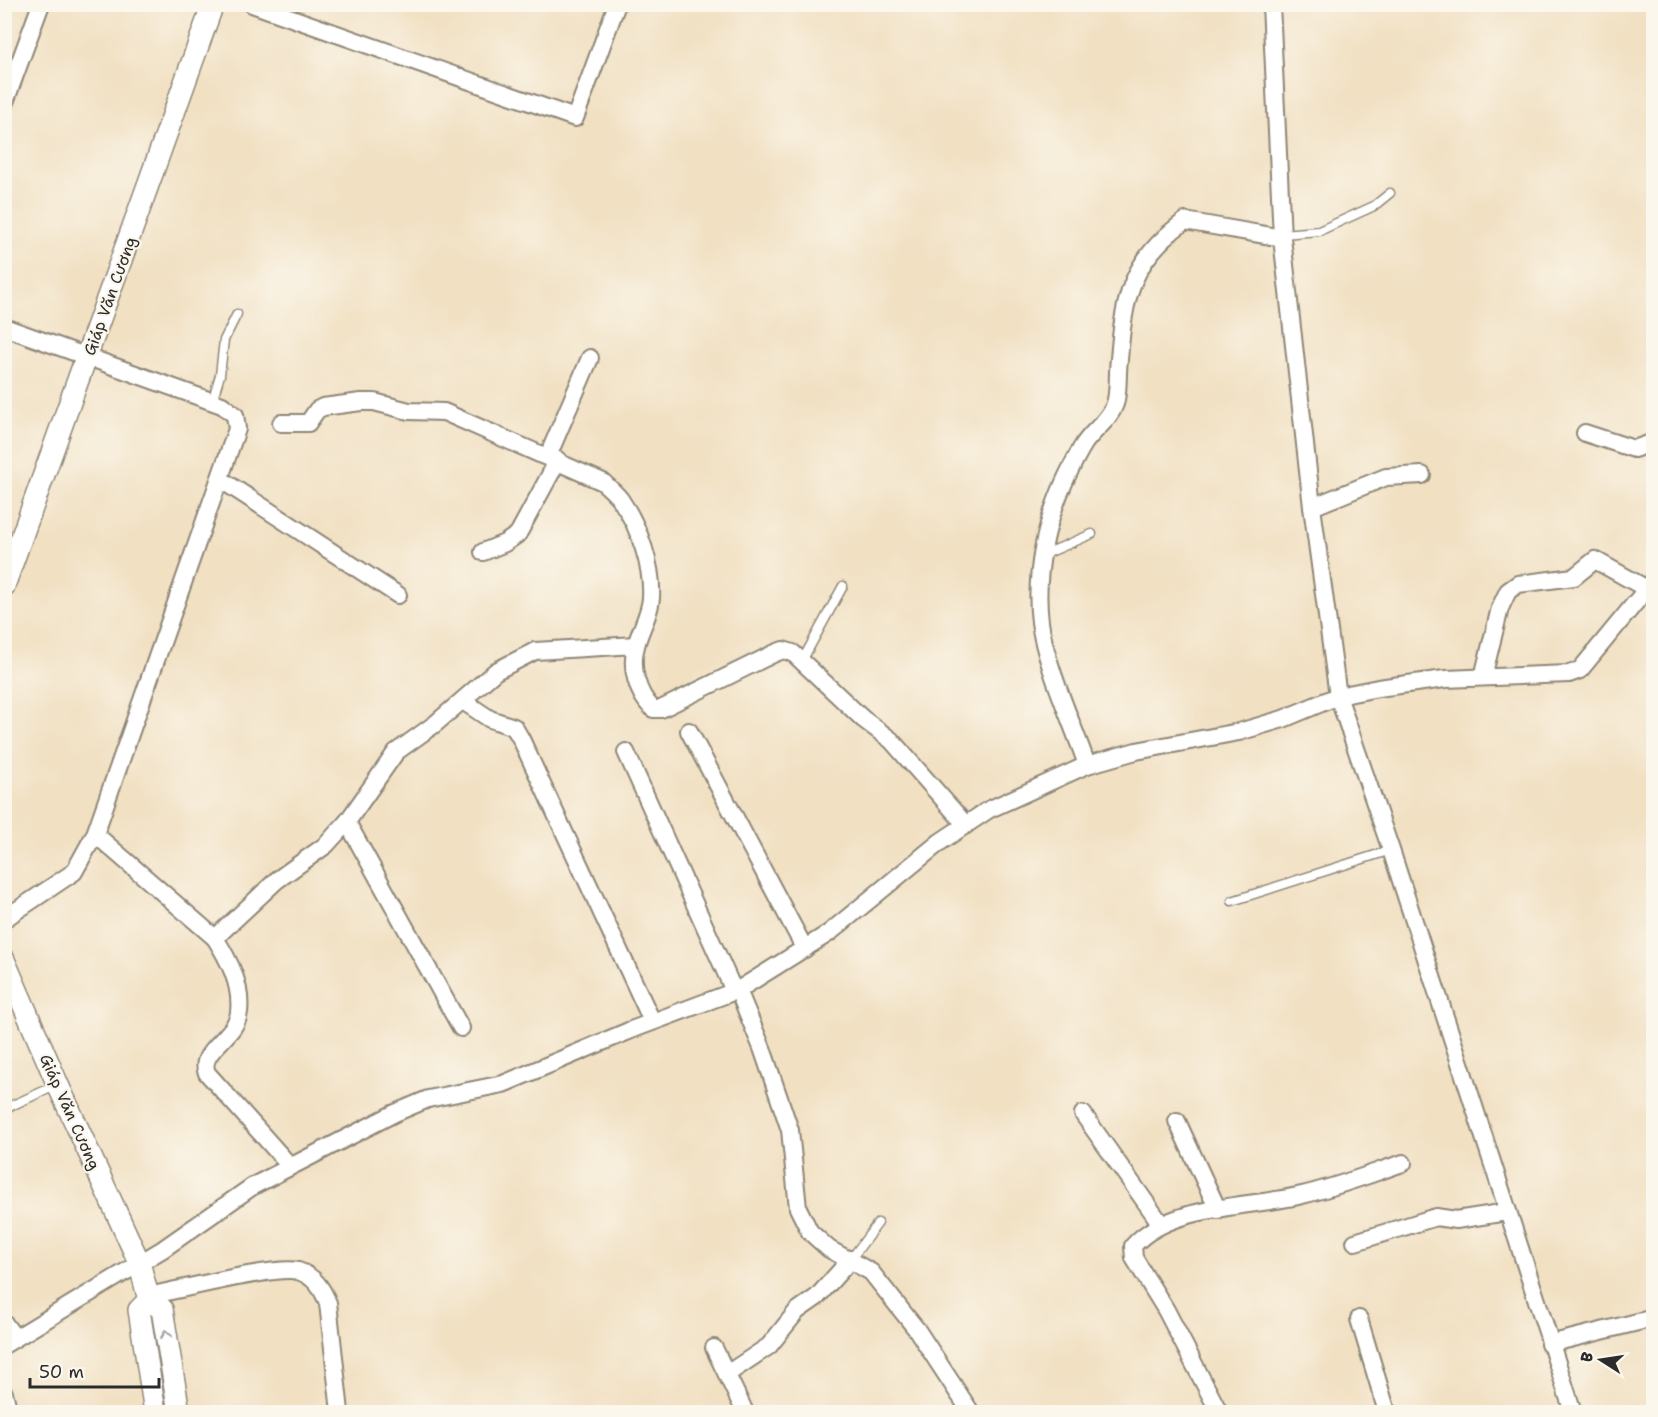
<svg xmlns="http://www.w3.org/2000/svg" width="1658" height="1417" font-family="'Shantell Sans',sans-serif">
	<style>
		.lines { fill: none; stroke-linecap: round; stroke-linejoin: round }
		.service-casing { stroke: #8e8676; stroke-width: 11 }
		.minor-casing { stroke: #8e8676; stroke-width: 20 }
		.tertiary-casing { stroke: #8e8676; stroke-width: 24 }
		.service { stroke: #fff; stroke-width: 8 }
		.minor { stroke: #fff; stroke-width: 16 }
		.tertiary { stroke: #fff; stroke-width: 21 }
		.oneway { stroke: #a0a0a0 }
		.labels { text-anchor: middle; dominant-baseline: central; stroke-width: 4.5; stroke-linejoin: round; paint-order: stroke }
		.street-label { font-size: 16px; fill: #2b2b2b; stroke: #fbf7ec }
	</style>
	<rect width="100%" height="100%" fill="#fbf7ec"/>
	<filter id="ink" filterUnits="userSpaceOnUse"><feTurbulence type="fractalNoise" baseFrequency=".0167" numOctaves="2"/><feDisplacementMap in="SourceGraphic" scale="12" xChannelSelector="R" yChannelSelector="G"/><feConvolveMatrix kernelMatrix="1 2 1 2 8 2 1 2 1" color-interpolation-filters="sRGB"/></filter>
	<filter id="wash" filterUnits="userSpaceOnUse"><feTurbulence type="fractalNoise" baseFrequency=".008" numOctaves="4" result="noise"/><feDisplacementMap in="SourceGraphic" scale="24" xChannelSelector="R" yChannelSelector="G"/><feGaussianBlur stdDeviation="1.35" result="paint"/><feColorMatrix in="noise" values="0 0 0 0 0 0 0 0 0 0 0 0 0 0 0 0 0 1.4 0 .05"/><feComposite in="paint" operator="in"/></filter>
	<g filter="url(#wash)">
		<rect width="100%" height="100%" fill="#f1e0c2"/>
	</g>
	<g filter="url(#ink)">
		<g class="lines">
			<defs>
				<g id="service">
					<path d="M1282 234 1319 231 1374 206 1390 193"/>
					<path d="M212 402 220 375 224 340 237 314"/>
					<path d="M1043 555 1092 534"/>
					<path d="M802 661 843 586"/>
					<path d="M1232 901 1391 850"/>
					<path d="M4 1109 57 1085"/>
					<path d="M851 1259 878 1223"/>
					<path d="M1644 1321 1654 1333"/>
				</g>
				<g id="minor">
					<path d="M252 4 575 118 617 4"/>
					<path d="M1271 4 1282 238 1312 507 1338 696 1391 850 1573 1412"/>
					<path d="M4 105 41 4"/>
					<path d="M4 327 222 405 235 415 237 429 95 834 74 872 4 919"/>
					<path d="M281 423H308L317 410 323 407 361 402H374L409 411 444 412 603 482C609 488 618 495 622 502 639 527 653 567 651 598 650 615 640 629 636 646 630 667 637 694 653 709H661L773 654 783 650 793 653 863 719 891 740 966 825"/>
					<path d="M1585 433 1634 449 1654 442"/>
					<path d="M548 456 590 358"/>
					<path d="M220 479 398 595"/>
					<path d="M1312 507 1386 477 1422 475"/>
					<path d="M483 552 505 543 518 534 558 460"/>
					<path d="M1483 677 1500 608 1508 591 1518 584 1574 577 1595 560 1647 589"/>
					<path d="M463 701 490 719 514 727 521 739 652 1021"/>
					<path d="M689 731 805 949"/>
					<path d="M626 752 734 991"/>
					<path d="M1087 765C1073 724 1045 664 1040 622 1034 574 1046 520 1067 476 1072 466 1078 453 1084 444 1093 430 1109 421 1115 404 1119 391 1117 373 1119 359 1124 296 1131 260 1185 221L1282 238"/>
					<path d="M347 822 461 1028"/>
					<path d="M95 834 215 938C229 960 242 985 239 1012 237 1037 197 1051 207 1073L290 1166"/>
					<path d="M215 938 277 880 326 845 347 822 396 752 435 724 496 671 535 651 636 645"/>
					<path d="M738 990 762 1048 790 1130 798 1208 810 1232 829 1249 871 1272 917 1330 970 1411"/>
					<path d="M1083 1114 1161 1224"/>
					<path d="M1177 1121 1218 1210"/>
					<path d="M1355 1242 1436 1217 1456 1220 1507 1212"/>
					<path d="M148 1296C176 1291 276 1265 298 1271 314 1276 322 1288 328 1303L340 1412"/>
					<path d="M1359 1319 1387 1412"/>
					<path d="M4 1323 15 1338"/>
					<path d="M1549 1344 1654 1318"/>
					<path d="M4 1345 163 1249 253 1186 395 1113 428 1099 503 1084 631 1030 738 990 829 933 940 842 988 810 1087 765 1136 751 1239 732 1283 719 1338 696 1378 688 1445 679 1569 674 1580 670 1654 580"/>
					<path d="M714 1348 745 1412"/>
					<path d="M727 1374 769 1346 797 1311 817 1297 851 1259"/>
					<path d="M4 1393 9 1412"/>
					<path d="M1219 1412 1166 1310 1134 1258 1133 1246C1169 1204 1251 1208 1302 1195 1337 1187 1370 1174 1403 1163"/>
				</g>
				<g id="tertiary">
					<path d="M4 586 213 4"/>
					<path d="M4 960 58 1085 139 1262 149 1300 162 1309 179 1412"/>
					<path d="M149 1300 139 1310 155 1412"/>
				</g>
			</defs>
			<!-- service casing -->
			<use href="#service" class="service-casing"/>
			<!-- minor casing -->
			<use href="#minor" class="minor-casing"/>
			<!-- tertiary casing -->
			<use href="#tertiary" class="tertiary-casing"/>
			<!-- service -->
			<use href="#service" class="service"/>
			<!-- minor -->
			<use href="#minor" class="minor"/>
			<!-- tertiary -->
			<use href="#tertiary" class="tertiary"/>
		</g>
		<!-- one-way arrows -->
		<defs><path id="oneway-chevron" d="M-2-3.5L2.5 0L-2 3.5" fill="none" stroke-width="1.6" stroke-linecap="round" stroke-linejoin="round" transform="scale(1.5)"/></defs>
		<use class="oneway" href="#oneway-chevron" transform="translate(166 1334) rotate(-99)"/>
	</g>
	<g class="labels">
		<!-- street labels -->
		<g class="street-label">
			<text transform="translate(110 296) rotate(-70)">Giáp Văn Cương</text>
			<text transform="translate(70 1112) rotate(66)">Giáp Văn Cương</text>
		</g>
	</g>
	<!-- margin -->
	<rect width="1658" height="1417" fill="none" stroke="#fbf7ec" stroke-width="24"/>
	<!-- north arrow -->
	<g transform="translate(1601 1360) rotate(282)" stroke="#fbf7ec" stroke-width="4.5" paint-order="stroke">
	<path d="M0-4.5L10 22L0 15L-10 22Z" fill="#2b2b2b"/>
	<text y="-9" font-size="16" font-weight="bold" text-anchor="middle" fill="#2b2b2b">B</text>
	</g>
	<!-- scale -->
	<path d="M30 1378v9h129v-9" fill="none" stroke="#2b2b2b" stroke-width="3"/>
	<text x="39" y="1378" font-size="18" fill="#2b2b2b" stroke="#fbf7ec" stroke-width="4.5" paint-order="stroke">50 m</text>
</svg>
